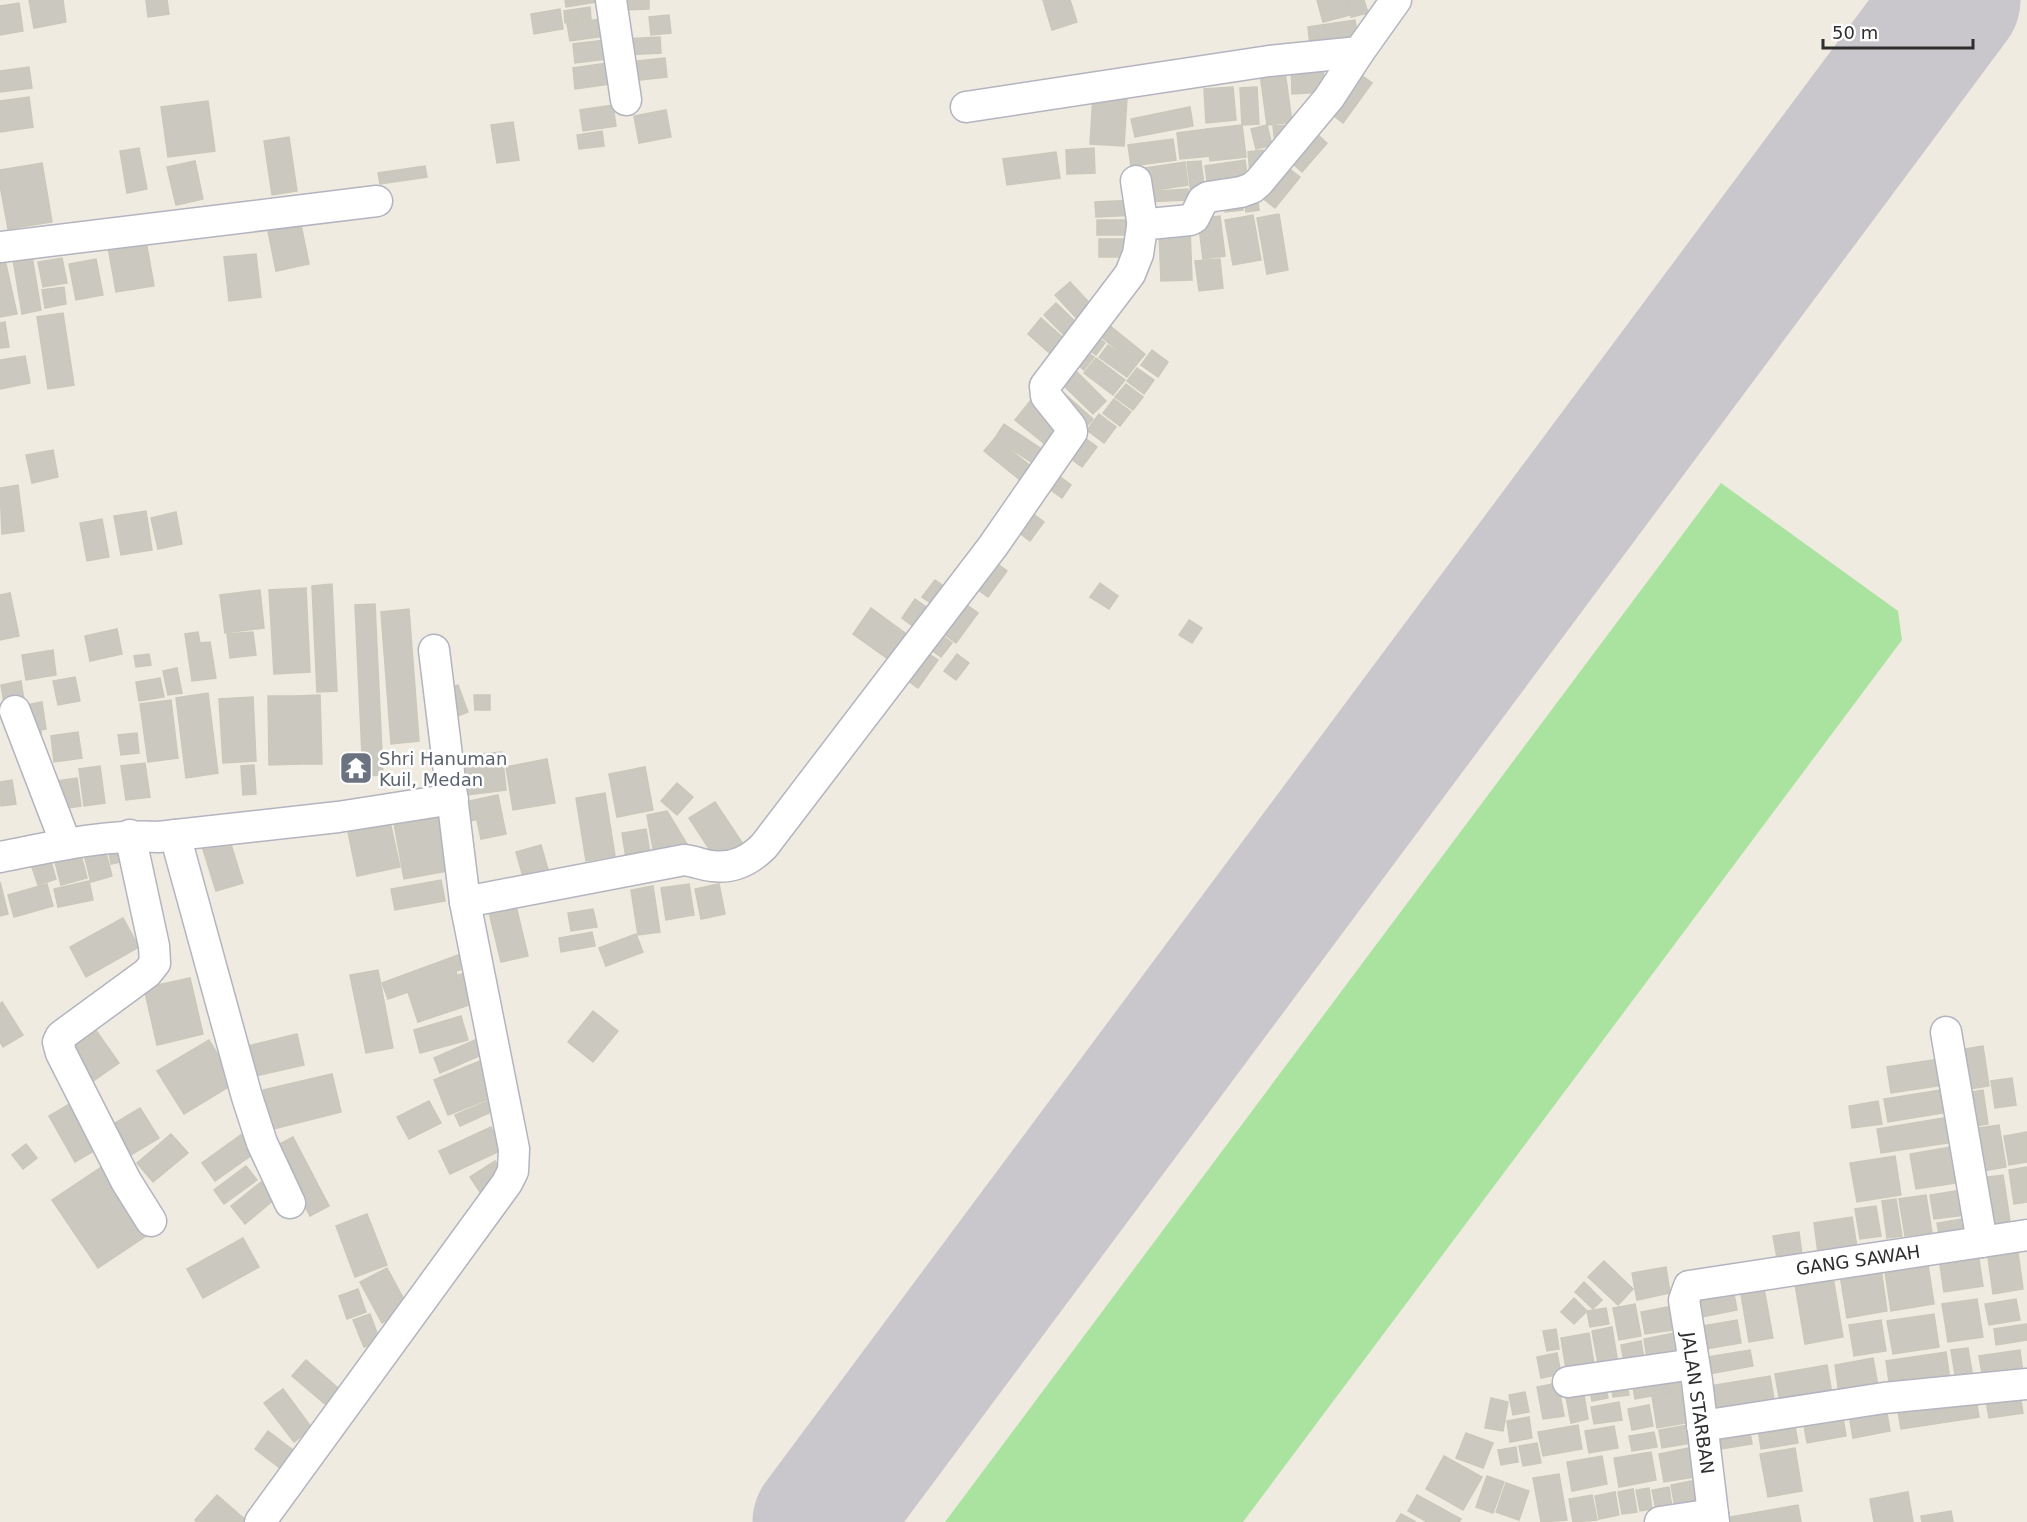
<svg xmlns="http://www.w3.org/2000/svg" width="2027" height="1522" font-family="'DejaVu Sans',sans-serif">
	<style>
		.green { fill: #aae3a0 }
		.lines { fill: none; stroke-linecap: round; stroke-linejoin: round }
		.runway { stroke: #cac7cc; stroke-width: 135 }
		.building { fill: #cbc9bf; stroke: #cac8ba; stroke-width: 1.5 }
		.minor-casing { stroke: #b4b4c0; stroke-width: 33 }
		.minor { stroke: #fff; stroke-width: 30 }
		.labels { text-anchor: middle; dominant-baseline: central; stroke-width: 5; stroke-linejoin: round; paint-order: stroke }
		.worship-label { font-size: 18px; fill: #5b616d; stroke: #fff; text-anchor: start }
		.street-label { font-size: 18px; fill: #2e2e2e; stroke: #fff }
	</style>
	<rect width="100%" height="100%" fill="#efebe1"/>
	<!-- green -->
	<path class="green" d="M1721 483 1898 611 1902 640 1243 1522H945Z"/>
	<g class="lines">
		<!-- runway -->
		<path class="runway" d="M820 1522 1953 0"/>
	</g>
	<!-- building -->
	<g class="building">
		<path d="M29 0H63L66 22 34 28Z"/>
		<path d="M146 0H167L169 14 148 17Z"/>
		<path d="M565 0H596V2L566 7Z"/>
		<path d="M621 0H649V9L622 10Z"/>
		<path d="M1043 0H1070L1077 22 1052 30Z"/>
		<path d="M1317 0H1346L1350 15 1323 22Z"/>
		<path d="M1347 0H1364L1368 13 1351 17Z"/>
		<path d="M19 3 23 31 0 35V6Z"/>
		<path d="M590 7 591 19 565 23 564 11Z"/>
		<path d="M560 9 563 29 534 34 531 14Z"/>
		<path d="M669 15 671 33 651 35 649 17Z"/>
		<path d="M601 19 604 36 570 41 567 24Z"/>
		<path d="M1355 20 1358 40 1310 46 1308 27Z"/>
		<path d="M660 37 661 53 625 55 624 39Z"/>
		<path d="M605 40 607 59 575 63 573 44Z"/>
		<path d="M665 58 667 77 631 81 628 62Z"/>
		<path d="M1323 59 1324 92 1292 94 1291 61Z"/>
		<path d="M607 63 610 84 575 89 573 68Z"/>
		<path d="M1284 64 1292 122 1267 125 1259 67Z"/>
		<path d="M29 67 32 88 0 92V71Z"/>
		<path d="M1353 69 1372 83 1343 123 1324 108Z"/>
		<path d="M1233 87 1236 120 1206 123 1204 89Z"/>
		<path d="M1257 87 1259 124 1242 125 1240 88Z"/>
		<path d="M1093 96 1127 98 1124 146 1090 144Z"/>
		<path d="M29 97 33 127 0 132V101Z"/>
		<path d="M208 101 215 151 168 157 161 107Z"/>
		<path d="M613 105 616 126 583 131 580 110Z"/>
		<path d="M1190 107 1193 126 1135 137 1131 119Z"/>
		<path d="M666 110 671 137 639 143 634 116Z"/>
		<path d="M513 122 519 160 497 163 491 125Z"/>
		<path d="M1242 125 1246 157 1210 161 1207 129Z"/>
		<path d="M1267 125 1272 145 1256 149 1251 129Z"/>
		<path d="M1288 125 1275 144 1273 126Z"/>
		<path d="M1309 127 1327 143 1302 172 1284 156Z"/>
		<path d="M1207 129 1210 156 1180 159 1177 133Z"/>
		<path d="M602 131 604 146 579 149 577 135Z"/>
		<path d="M289 137 297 191 272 195 264 141Z"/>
		<path d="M1173 139 1176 160 1131 166 1128 145Z"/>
		<path d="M139 148 147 189 127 193 120 151Z"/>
		<path d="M1094 148 1095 173 1067 174 1066 150Z"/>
		<path d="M1263 150 1265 172 1250 173 1248 152Z"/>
		<path d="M1056 152 1060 178 1007 185 1003 159Z"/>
		<path d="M1245 160 1248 182 1208 188 1205 166Z"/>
		<path d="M195 161 203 199 176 205 167 167Z"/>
		<path d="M1201 161 1205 193 1191 194 1187 162Z"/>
		<path d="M1185 162 1188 185 1143 192 1139 169Z"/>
		<path d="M1281 162 1300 177 1275 208 1256 193Z"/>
		<path d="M42 163 52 222 8 229 0 185V170Z"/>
		<path d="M425 166 427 177 380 184 378 173Z"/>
		<path d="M1188 189V200L1143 202V192Z"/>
		<path d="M1241 195 1243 210 1225 212 1224 198Z"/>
		<path d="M1257 195 1259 210 1246 212 1244 197Z"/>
		<path d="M1136 200 1137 215 1096 217 1095 202Z"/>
		<path d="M1279 214 1288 270 1267 274 1257 218Z"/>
		<path d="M299 215 309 264 276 271 266 221Z"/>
		<path d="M1253 215 1261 260 1233 265 1225 220Z"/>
		<path d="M1220 216 1225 256 1203 259 1198 219Z"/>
		<rect x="1097" y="220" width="38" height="15"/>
		<path d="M1190 229 1192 280 1161 281 1159 230Z"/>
		<rect x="1099" y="239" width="34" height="18"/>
		<path d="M146 241 154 286 116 292 108 247Z"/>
		<path d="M256 254 261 297 229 301 224 257Z"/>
		<path d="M4 255 17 314 0 317V256Z"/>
		<path d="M32 256 41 310 22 314 13 259Z"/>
		<path d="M62 258 67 283 43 287 38 262Z"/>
		<path d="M96 259 103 295 76 300 69 264Z"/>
		<path d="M1220 259 1223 288 1199 291 1195 261Z"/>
		<path d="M1070 282 1096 310 1081 323 1055 295Z"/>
		<path d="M64 287 66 304 45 308 42 290Z"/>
		<path d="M1056 303 1084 330 1072 343 1044 315Z"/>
		<path d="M63 313 74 385 48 389 37 317Z"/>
		<path d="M1041 318 1068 342 1054 357 1028 334Z"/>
		<path d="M5 322 9 347 0 348V323Z"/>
		<path d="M1109 325 1145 354 1136 365 1100 336Z"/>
		<path d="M1090 331 1105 343 1096 355 1080 343Z"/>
		<path d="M1108 345 1136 365 1127 377 1099 357Z"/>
		<path d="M1078 346 1094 357 1084 370 1069 358Z"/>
		<path d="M1152 350 1168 362 1158 377 1141 365Z"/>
		<path d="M25 356 30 383 0 389V360Z"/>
		<path d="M1096 358 1125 380 1113 395 1084 373Z"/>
		<path d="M1137 368 1154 380 1144 394 1127 381Z"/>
		<path d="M1075 370 1106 401 1093 414 1062 384Z"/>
		<path d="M1126 384 1143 397 1133 410 1115 397Z"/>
		<path d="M1057 387 1093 419 1085 428Z"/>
		<path d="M1114 399 1131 412 1120 426 1103 413Z"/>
		<path d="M1031 400 1067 428 1051 449 1015 420Z"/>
		<path d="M1099 414 1116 427 1104 443 1087 430Z"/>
		<path d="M1004 424 1046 452 1037 466 995 438Z"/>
		<path d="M1077 432 1097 447 1082 467 1062 452Z"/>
		<path d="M995 438 1037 471 1025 484 984 451Z"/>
		<path d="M53 450 58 477 32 483 26 455Z"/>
		<path d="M1051 470 1071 485 1062 498 1041 483Z"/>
		<path d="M18 485 24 531 2 534 0 488Z"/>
		<path d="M1024 507 1044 522 1030 541 1010 526Z"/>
		<path d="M146 511 152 550 121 555 114 516Z"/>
		<path d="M176 512 182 544 158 549 151 518Z"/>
		<path d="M102 519 109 557 87 561 80 523Z"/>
		<path d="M988 557 1007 571 988 597 969 583Z"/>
		<path d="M935 580 954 593 941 610 922 597Z"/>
		<path d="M1100 583 1118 596 1109 609 1090 597Z"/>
		<path d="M332 584 337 691 317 692 312 586Z"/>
		<path d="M306 588 310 672 274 674 269 590Z"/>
		<path d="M260 590 264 628 225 633 220 595Z"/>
		<path d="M10 593 19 636 0 640V595Z"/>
		<path d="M957 598 978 613 956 643 935 628Z"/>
		<path d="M915 599 936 614 922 633 902 618Z"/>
		<path d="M375 604 383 775 363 776 355 605Z"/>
		<path d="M871 608 913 639 895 664 853 634Z"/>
		<path d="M409 609 419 741 391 744 381 612Z"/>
		<path d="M1189 620 1202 628 1192 643 1179 635Z"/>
		<path d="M117 629 122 654 90 661 85 636Z"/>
		<path d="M934 630 952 643 941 657 923 644Z"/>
		<path d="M198 632 200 643 210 642 216 678 192 681 185 634Z"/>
		<path d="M253 632 256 655 230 658 227 634Z"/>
		<path d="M920 648 938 660 918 688 900 675Z"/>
		<path d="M53 650 56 675 26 680 22 655Z"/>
		<path d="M149 654 151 665 136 667 134 656Z"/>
		<path d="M957 654 969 663 956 680 944 671Z"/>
		<path d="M177 668 182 693 168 695 163 671Z"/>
		<path d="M75 677 80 701 58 705 53 681Z"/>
		<path d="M160 678 164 697 139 701 136 682Z"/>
		<path d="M21 681 24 700 4 703 1 685Z"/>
		<path d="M458 685 468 712 452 718 442 691Z"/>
		<path d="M208 693 218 773 186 778 176 698Z"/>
		<path d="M320 695 322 764H299L297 696Z"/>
		<path d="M474 695H490V710H475Z"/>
		<path d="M268 696H297L299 764 269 765Z"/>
		<path d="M253 697 256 761 223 763 219 699Z"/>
		<path d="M171 700 178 758 148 762 140 704Z"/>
		<path d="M42 702 46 729 41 730V733L31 734 26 705Z"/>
		<path d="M78 732 82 758 54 762 51 736Z"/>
		<path d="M137 733 139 753 121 755 118 735Z"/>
		<path d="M502 752 506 790 467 795 462 756Z"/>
		<path d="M547 759 555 803 513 810 506 767Z"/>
		<path d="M145 763 150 797 126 800 121 766Z"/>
		<path d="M254 765 256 794 243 795 241 766Z"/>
		<path d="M100 766 105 803 84 806 79 769Z"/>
		<path d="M645 767 653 810 617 817 609 774Z"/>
		<path d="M77 778 81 806 61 809 57 781Z"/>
		<path d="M12 780 16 804 1 806 0 782Z"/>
		<path d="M677 783 693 797 677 815 661 801Z"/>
		<path d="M433 793 448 871 404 879 390 801Z"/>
		<path d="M605 793 615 856 586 861 576 798Z"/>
		<path d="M498 795 502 815 464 822 460 803Z"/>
		<path d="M715 802 745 847 719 864 689 818Z"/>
		<path d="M667 811 693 854H654L647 815Z"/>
		<path d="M388 813 400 867 357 876 346 822Z"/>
		<path d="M502 815 506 834 481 839 477 820Z"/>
		<path d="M646 829 651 859 627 864 622 833Z"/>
		<path d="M228 835 243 883 216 891 201 843Z"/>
		<path d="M122 843 125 861 111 864 108 846Z"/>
		<path d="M104 845 112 876 91 882 83 850Z"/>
		<path d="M541 845 551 880 526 887 516 852Z"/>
		<path d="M79 847 87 878 61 885 53 854Z"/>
		<path d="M49 855 56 879 38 885 30 861Z"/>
		<path d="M441 880 445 901 395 910 391 889Z"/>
		<path d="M89 881 93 900 58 907 54 889Z"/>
		<path d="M0 882 8 914 0 916Z"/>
		<path d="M47 884 53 906 14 917 8 895Z"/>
		<path d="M689 884 694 915 666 920 661 888Z"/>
		<path d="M719 884 725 914 701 919 695 889Z"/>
		<path d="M653 886 660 932 638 935 631 890Z"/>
		<path d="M516 906 528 956 501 962 489 912Z"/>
		<path d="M593 909 597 927 571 931 568 913Z"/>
		<path d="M123 918 139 947 86 977 70 947Z"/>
		<path d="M592 932 595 946 561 952 559 938Z"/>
		<path d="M636 934 643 952 606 966 599 948Z"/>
		<path d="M461 954 466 968 456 971 457 975 388 999 382 983Z"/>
		<path d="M378 970 393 1048 366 1053 350 975Z"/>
		<path d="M465 973 475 1003 418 1022 408 992Z"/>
		<path d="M190 978 203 1034 157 1045 144 988Z"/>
		<path d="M2 1002 23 1035 3 1047 0 1042V1004Z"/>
		<path d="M593 1011 618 1031 593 1062 568 1042Z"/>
		<path d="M461 1016 468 1040 420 1053 414 1030Z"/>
		<path d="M95 1029 119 1063 86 1086 63 1052Z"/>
		<path d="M297 1034 304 1065 255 1076 248 1046Z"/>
		<path d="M482 1037 488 1052 440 1073 434 1058Z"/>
		<path d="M209 1040 235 1083 184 1114 157 1071Z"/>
		<path d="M1983 1046 1989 1086 1958 1091 1952 1051Z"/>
		<path d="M487 1058 501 1094 448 1115 434 1080Z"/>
		<path d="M1939 1059 1943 1085 1891 1093 1887 1067Z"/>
		<path d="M332 1074 341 1112 273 1129 263 1090Z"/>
		<path d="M2012 1078 2016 1105 1995 1108 1991 1081Z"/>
		<path d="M1940 1090 1943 1113 1888 1122 1884 1099Z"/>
		<path d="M1983 1090 1988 1124 1964 1128 1958 1094Z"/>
		<path d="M493 1099 498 1109 460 1126 455 1115Z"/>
		<path d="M429 1101 441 1123 409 1139 397 1117Z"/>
		<path d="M1878 1101 1882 1124 1852 1128 1849 1106Z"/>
		<path d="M73 1102 99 1148 75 1162 49 1116Z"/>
		<path d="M140 1108 159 1138 126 1158 107 1128Z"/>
		<path d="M1949 1117 1953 1142 1881 1153 1877 1129Z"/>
		<path d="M1999 1125 2006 1167 1972 1173 1965 1130Z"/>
		<path d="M491 1127 502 1150 450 1174 439 1151Z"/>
		<path d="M2027 1132V1162L2009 1165 2004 1136Z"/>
		<path d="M171 1134 188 1153 153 1182 137 1163Z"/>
		<path d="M242 1134 256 1152 215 1181 202 1163Z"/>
		<path d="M293 1137 329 1206 310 1216 274 1147Z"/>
		<path d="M26 1144 37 1158 23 1169 12 1155Z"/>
		<path d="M1950 1147 1955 1183 1916 1189 1910 1154Z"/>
		<path d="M1895 1156 1901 1195 1857 1202 1850 1163Z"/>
		<path d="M495 1161 507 1178 482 1195 470 1177Z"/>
		<path d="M103 1166 149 1234 98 1268 52 1200Z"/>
		<path d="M246 1166 257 1180 224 1204 214 1190Z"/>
		<path d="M2027 1167V1202L2014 1204 2009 1170Z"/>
		<path d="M2003 1175 2011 1228 1982 1233 1974 1179Z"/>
		<path d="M261 1182 275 1199 245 1224 231 1206Z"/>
		<path d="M1961 1190 1965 1215 1934 1219 1930 1195Z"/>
		<path d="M1926 1195 1932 1232 1905 1236 1899 1199Z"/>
		<path d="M1896 1199 1902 1236 1887 1238 1882 1201Z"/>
		<path d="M1876 1206 1881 1236 1860 1239 1855 1209Z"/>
		<path d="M367 1214 387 1265 355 1277 336 1226Z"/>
		<path d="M1852 1217 1857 1247 1818 1253 1814 1223Z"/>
		<path d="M1968 1218 1971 1234 1940 1239 1937 1223Z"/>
		<path d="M1799 1232 1802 1255 1777 1258 1773 1236Z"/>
		<path d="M243 1238 259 1267 203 1298 187 1269Z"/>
		<path d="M2017 1245 2023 1289 1993 1294 1987 1250Z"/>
		<path d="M1977 1246 1983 1286 1944 1292 1938 1252Z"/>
		<path d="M1926 1252 1934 1304 1891 1311 1883 1259Z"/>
		<path d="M1604 1261 1633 1289 1618 1305 1588 1277Z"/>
		<path d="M1666 1267 1670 1293 1637 1300 1632 1273Z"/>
		<path d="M387 1268 409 1309 382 1323 360 1282Z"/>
		<path d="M1881 1269 1887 1311 1847 1318 1840 1275Z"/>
		<path d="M1833 1277 1843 1337 1805 1344 1795 1284Z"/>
		<path d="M1584 1282 1602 1300 1593 1309 1575 1292Z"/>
		<path d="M1763 1283 1773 1338 1749 1342 1740 1288Z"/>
		<path d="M358 1289 366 1312 347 1319 339 1296Z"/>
		<path d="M1733 1289 1737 1310 1701 1317 1697 1295Z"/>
		<path d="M1574 1298 1587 1311 1574 1324 1561 1312Z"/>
		<path d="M1977 1299 1983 1337 1948 1342 1942 1304Z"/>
		<path d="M2016 1299 2020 1320 1989 1325 1985 1304Z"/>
		<path d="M1635 1304 1641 1336 1619 1340 1613 1308Z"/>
		<path d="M1668 1307 1672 1330 1645 1334 1641 1312Z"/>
		<path d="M1606 1308 1609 1324 1590 1327 1587 1311Z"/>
		<path d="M370 1314 380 1341 364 1347 353 1320Z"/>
		<path d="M1934 1314 1939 1347 1893 1354 1887 1321Z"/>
		<path d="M1737 1320 1741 1343 1700 1350 1696 1327Z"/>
		<path d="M1881 1320 1886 1351 1854 1356 1849 1325Z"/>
		<path d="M2027 1324V1340L1996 1345 1994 1329Z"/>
		<path d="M1612 1327 1619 1370 1600 1374 1592 1331Z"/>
		<path d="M1556 1329 1559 1349 1547 1351 1543 1331Z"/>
		<path d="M1589 1333 1594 1364 1566 1369 1561 1338Z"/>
		<path d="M1675 1333 1679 1359 1648 1364 1644 1339Z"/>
		<path d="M1641 1341 1645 1365 1625 1368 1621 1345Z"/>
		<path d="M1968 1348 1973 1378 1956 1381 1951 1350Z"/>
		<path d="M1750 1350 1753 1366 1704 1375 1701 1358Z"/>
		<path d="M2020 1350 2023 1374 1983 1380 1979 1356Z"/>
		<path d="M1946 1352 1950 1380 1890 1389 1886 1361Z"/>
		<path d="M1557 1353 1561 1374 1541 1378 1537 1357Z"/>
		<path d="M1873 1358 1878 1386 1839 1393 1835 1365Z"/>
		<path d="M306 1360 346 1395 332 1410 292 1376Z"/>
		<path d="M1827 1365 1832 1394 1780 1403 1775 1374Z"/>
		<path d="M1677 1367 1681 1391 1635 1399 1631 1375Z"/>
		<path d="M1625 1376 1629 1395 1613 1397 1610 1379Z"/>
		<path d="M1770 1376 1775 1405 1708 1417 1703 1387Z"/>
		<path d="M1605 1381 1608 1398 1592 1401 1589 1384Z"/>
		<path d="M1558 1383 1564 1416 1543 1419 1537 1387Z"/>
		<path d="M1582 1383 1588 1419 1571 1423 1564 1387Z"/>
		<path d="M2019 1388 2023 1413 1989 1418 1985 1394Z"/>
		<path d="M283 1389 312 1428 294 1442 264 1403Z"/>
		<path d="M1681 1391 1686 1423 1657 1428 1652 1396Z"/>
		<path d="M1525 1392 1529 1412 1513 1415 1509 1395Z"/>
		<path d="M1975 1392 1979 1417 1901 1429 1897 1405Z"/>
		<path d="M1491 1398 1508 1402 1503 1431 1485 1428Z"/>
		<path d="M1619 1402 1622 1420 1594 1424 1591 1407Z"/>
		<path d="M1885 1402 1890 1431 1853 1438 1848 1409Z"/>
		<path d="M1649 1405 1653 1426 1632 1430 1628 1409Z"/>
		<path d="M1841 1407 1846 1436 1807 1443 1802 1414Z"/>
		<path d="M1793 1415 1798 1443 1761 1449 1757 1422Z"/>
		<path d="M1529 1417 1532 1438 1510 1442 1507 1421Z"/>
		<path d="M1748 1421 1752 1444 1709 1451 1705 1429Z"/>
		<path d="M1578 1425 1582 1449 1543 1456 1538 1432Z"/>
		<path d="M1688 1425 1692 1443 1662 1448 1659 1430Z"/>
		<path d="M1614 1426 1618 1448 1589 1453 1585 1431Z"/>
		<path d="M268 1431 298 1454 285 1472 255 1449Z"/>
		<path d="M1654 1432 1657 1447 1632 1451 1629 1436Z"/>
		<path d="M1466 1433 1493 1443 1483 1468 1456 1458Z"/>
		<path d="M1537 1443 1541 1463 1523 1466 1519 1446Z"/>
		<path d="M1516 1447 1518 1462 1501 1465 1498 1450Z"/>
		<path d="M1689 1448 1695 1477 1664 1482 1659 1454Z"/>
		<path d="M1795 1448 1802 1491 1768 1497 1760 1454Z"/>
		<path d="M1651 1452 1656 1480 1619 1487 1614 1458Z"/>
		<path d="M1444 1456 1482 1477 1463 1510 1426 1489Z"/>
		<path d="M1602 1456 1607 1484 1572 1491 1567 1462Z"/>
		<path d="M1559 1474 1567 1520 1541 1522 1533 1478Z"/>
		<path d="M1487 1476 1504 1482 1493 1513 1476 1507Z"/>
		<path d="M1692 1481 1696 1505 1675 1508 1671 1485Z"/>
		<path d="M1506 1483 1529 1491 1519 1520 1496 1512Z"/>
		<path d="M1669 1487 1672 1508 1656 1510 1652 1490Z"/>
		<path d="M1649 1488 1652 1509 1640 1511 1636 1490Z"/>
		<path d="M1633 1489 1637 1512 1622 1514 1618 1492Z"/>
		<path d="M1615 1492 1619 1515 1599 1519 1595 1496Z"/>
		<path d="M1908 1492 1913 1522H1874L1870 1499Z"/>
		<path d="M217 1495 248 1522H197L195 1520Z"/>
		<path d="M1417 1495 1461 1519 1459 1522H1427L1408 1511Z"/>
		<path d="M1592 1495 1597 1520 1573 1522 1569 1499Z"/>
		<path d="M1798 1505 1801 1522H1731L1730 1517Z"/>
		<path d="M1951 1511 1953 1522H1922L1921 1516Z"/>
		<path d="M1401 1514 1416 1522H1396Z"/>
	</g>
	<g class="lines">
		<defs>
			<g id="minor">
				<path d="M611 0 626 100"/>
				<path d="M966 107 1269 61 1359 52 1396 0"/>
				<path d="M1136 181 1143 227"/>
				<path d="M0 247 377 201"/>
				<path d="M15 711 66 844"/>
				<path d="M130 835 154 946 155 963 147 973 61 1036 58 1042 61 1053 126 1181 151 1221"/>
				<path d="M175 835 247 1097 262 1143 290 1203"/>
				<path d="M0 857C52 847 105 834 158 837L338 817 453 799"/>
				<path d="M465 902 684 860C694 861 703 865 712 866 734 869 750 860 764 846L993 546 1072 432 1071 427 1046 396 1045 386 1130 274 1138 254 1142 227 1149 224 1190 220 1194 218 1203 200 1208 197 1241 192 1252 188 1259 182 1329 98 1359 52"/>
				<path d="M1946 1032 1982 1242"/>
				<path d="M1568 1382 1694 1364"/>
				<path d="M1702 1426 1884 1398 2027 1384"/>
				<path d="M260 1522 507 1183 513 1171 514 1149 465 902 434 650"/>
				<path d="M1660 1522 1713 1514"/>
				<path d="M1714 1522 1697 1381 1684 1300 1689 1286 2027 1235"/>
			</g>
		</defs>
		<!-- minor casing -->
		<use href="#minor" class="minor-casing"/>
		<!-- minor -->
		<use href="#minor" class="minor"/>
	</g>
	<!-- icons -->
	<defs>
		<symbol id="temple-square" viewBox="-11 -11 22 22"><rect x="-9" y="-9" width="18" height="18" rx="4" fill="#6b7280" stroke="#fff"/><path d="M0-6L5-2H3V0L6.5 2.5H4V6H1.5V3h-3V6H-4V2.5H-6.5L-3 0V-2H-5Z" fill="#fff"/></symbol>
	</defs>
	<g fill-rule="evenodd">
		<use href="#temple-square" x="337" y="749" width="38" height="38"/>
	</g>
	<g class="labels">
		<!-- worship labels -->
		<g class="worship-label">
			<text x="379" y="758">Shri Hanuman<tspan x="379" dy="21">Kuil, Medan</tspan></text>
		</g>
		<!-- street labels -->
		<g class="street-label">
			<text transform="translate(1858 1260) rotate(-8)">GANG SAWAH</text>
			<text transform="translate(1698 1403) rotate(82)">JALAN STARBAN</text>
		</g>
	</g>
	<!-- scale -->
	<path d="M1823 39v9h150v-9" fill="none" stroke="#2e2e2e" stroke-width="3"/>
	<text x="1832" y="39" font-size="18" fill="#2e2e2e" stroke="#ffffff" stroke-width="4.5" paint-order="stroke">50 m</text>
</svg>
